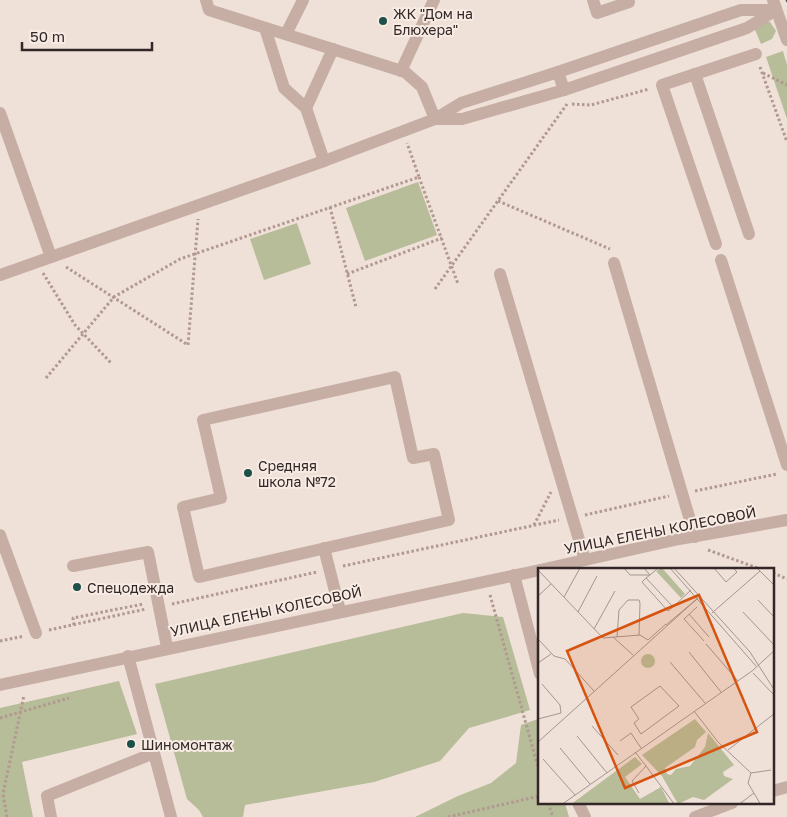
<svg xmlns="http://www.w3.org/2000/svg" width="787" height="817" font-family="'Golos Text',sans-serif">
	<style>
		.green { fill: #b7bc99 }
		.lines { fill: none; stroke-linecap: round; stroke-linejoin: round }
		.path { stroke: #b19890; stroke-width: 3; stroke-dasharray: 2.5 2.5; stroke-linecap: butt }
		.minor { stroke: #c6aea5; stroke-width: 12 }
		.tram { stroke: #322726; stroke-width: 1 }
		.poi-dot { fill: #1e504a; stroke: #f7ebe4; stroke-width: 2 }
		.labels { text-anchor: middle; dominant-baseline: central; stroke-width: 4; stroke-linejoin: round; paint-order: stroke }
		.poi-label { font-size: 14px; fill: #322726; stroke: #f7ebe4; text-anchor: start }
		.street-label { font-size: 14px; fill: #322726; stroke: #f7ebe4 }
		.inset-road { fill: none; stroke: #a39691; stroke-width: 1 }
		.view { fill: #d6540f; fill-opacity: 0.15; stroke: #d6540f; stroke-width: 2.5 }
		.inset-edge { fill: none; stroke: #322726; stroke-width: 2.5 }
	</style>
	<rect width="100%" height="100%" fill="#efe0d8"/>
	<!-- green -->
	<g class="green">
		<path d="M764 21 770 22 776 31 772 39 761 44 753 25Z"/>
		<path d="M783 51 787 65V119L766 57Z"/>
		<path d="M418 182 437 235 365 261 346 208Z"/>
		<path d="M297 223 311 264 264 280 250 239Z"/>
		<path d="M463 613 503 617 530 710 469 728 440 761 374 782 245 805 243 817H203L199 810 187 799 155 684Z"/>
		<path d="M119 681 137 734 22 762 33 817H0V708Z"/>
		<path d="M538 719 540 803H565L569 817H415L458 796 491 783 516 763 521 725Z"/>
	</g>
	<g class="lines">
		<!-- path -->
		<g class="path">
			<path d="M760 67 787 142"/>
			<path d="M763 73 787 85"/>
			<path d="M572 104 591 105 649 89"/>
			<path d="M419 177 458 284"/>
			<path d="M498 201 610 249"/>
			<path d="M330 207 356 307"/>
			<path d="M66 267 188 345 198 219"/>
			<path d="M43 273 75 325 111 363"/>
			<path d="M347 274 442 238"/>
			<path d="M435 289 567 104"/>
			<path d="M46 378 114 297 180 259 419 177 407 143"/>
			<path d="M695 491 777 474"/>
			<path d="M585 515 669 496"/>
			<path d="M534 525 551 492"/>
			<path d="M708 550 763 570"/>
			<path d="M343 566 559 520"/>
			<path d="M773 573 787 579"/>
			<path d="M490 595 540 774"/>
			<path d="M172 604 317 572"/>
			<path d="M74 625 73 618 143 604"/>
			<path d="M49 630 146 609"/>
			<path d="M0 641 24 636"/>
			<path d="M0 718 69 698"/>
			<path d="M548 803 553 817"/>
			<path d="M7 817 3 794 24 695"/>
			<path d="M448 817 540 796"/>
		</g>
		<!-- minor -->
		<g class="minor">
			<path d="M206 0 209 10 405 72 422 87 435 119 461 103 558 72"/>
			<path d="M593 0 597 13 629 2"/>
			<path d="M773 0 787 40"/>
			<path d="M265 28 284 88 306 108 324 161"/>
			<path d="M286 34 303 0"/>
			<path d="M401 71 434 0"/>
			<path d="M695 74 749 234"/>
			<path d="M564 90 558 72 741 10H776"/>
			<path d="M306 108 333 49"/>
			<path d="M0 113 51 257"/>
			<path d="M716 244 662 85 756 54"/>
			<path d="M721 260 787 465"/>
			<path d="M614 263 695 537"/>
			<path d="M500 274 585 560"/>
			<path d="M0 275 324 161 435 119H462L564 90 747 28 776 10"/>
			<path d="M395 377 413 458 434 454 449 520 199 577 183 507 221 498 203 420Z"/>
			<path d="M0 535 36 633"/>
			<path d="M324 548 340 611"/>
			<path d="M73 566 148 552 167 647"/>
			<path d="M540 570 679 539 787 520"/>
			<path d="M514 575 540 674"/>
			<path d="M0 685 540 570"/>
			<path d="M154 753 171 817"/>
			<path d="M773 791 787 787"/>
			<path d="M578 803 585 817"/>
			<path d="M51 817 47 796 154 753 128 656"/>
			<path d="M695 817 732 803"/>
		</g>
		<!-- tram -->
		<path class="tram" d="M786 0 787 2"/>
	</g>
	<!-- markers -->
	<g class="poi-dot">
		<circle cx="383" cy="21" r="5"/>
		<circle cx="248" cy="473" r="5"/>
		<circle cx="77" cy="587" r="5"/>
		<circle cx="131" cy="744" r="5"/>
	</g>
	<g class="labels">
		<!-- poi labels -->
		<g class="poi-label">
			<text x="393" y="13">ЖК "Дом на<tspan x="393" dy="16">Блюхера"</tspan></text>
			<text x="258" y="465">Средняя<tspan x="258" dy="16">школа №72</tspan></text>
			<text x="87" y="587">Спецодежда</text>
			<text x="141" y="744">Шиномонтаж</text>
		</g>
		<!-- street labels -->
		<g class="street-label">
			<text transform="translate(660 530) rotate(-11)">УЛИЦА ЕЛЕНЫ КОЛЕСОВОЙ</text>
			<text transform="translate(266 611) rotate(-12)">УЛИЦА ЕЛЕНЫ КОЛЕСОВОЙ</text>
		</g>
	</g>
	<!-- overview -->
	<g transform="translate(538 568)">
		<rect width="236" height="236" fill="#efe0d8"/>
		<path d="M124 0 147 26 143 30 118 3ZM103 93a7 7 0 1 1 14 0a7 7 0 1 1-14 0ZM157 151 168 164 159 172 157 179 127 200 129 206 133 207 138 201 152 198 167 179 170 165 196 197 185 204 186 208 195 211 166 232 155 229 140 236 124 208 104 187ZM97 189 104 196 87 209 102 231 123 219 132 237H32Z" fill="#b7bc99"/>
		<path class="inset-road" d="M86 0 92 7H112L108 10 135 39 153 22M106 0 112 7 120 0M132 0 218 98M136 0 212 84 237 123M176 0 188 14 199 4 195 0M219 0 237 18M0 2 65 70 102 67 110 72 128 56M108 10 104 14 130 43 135 39M0 28 13 16M26 29 42 0M220 32 237 50M159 39 146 51 166 73M40 44 59 8M205 44 237 78M174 45 222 3M151 46 171 69M128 57 160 30M56 61 77 23M75 69 95 87M79 69 81 42 90 32H101L102 35 101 67M0 71 16 88 27 91 56 123M168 76 200 113M151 84 183 124M132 94 167 135M0 95 13 86M215 105 237 128M4 116 22 137 23 145M122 118 141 138 103 166 96 155 101 151 93 139ZM156 143 180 174 213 205 233 202M0 151 23 145M54 158 80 187M39 168 69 205M82 173 93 165 103 180M0 174 160 30M22 180 52 216M190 182 237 145M97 184 108 198 94 213 101 225M5 191 37 227M108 198 137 237M213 205 210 215 223 237M23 237 214 103 237 82M200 237 216 225"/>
		<path class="view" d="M161 27 219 164 87 220 29 83Z"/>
		<rect width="236" height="236" class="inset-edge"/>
	</g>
	<!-- scale -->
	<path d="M22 42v8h130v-8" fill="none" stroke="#322726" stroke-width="2.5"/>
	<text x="30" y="42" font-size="15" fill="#322726" stroke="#f7ebe4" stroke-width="4" paint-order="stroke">50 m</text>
</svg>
